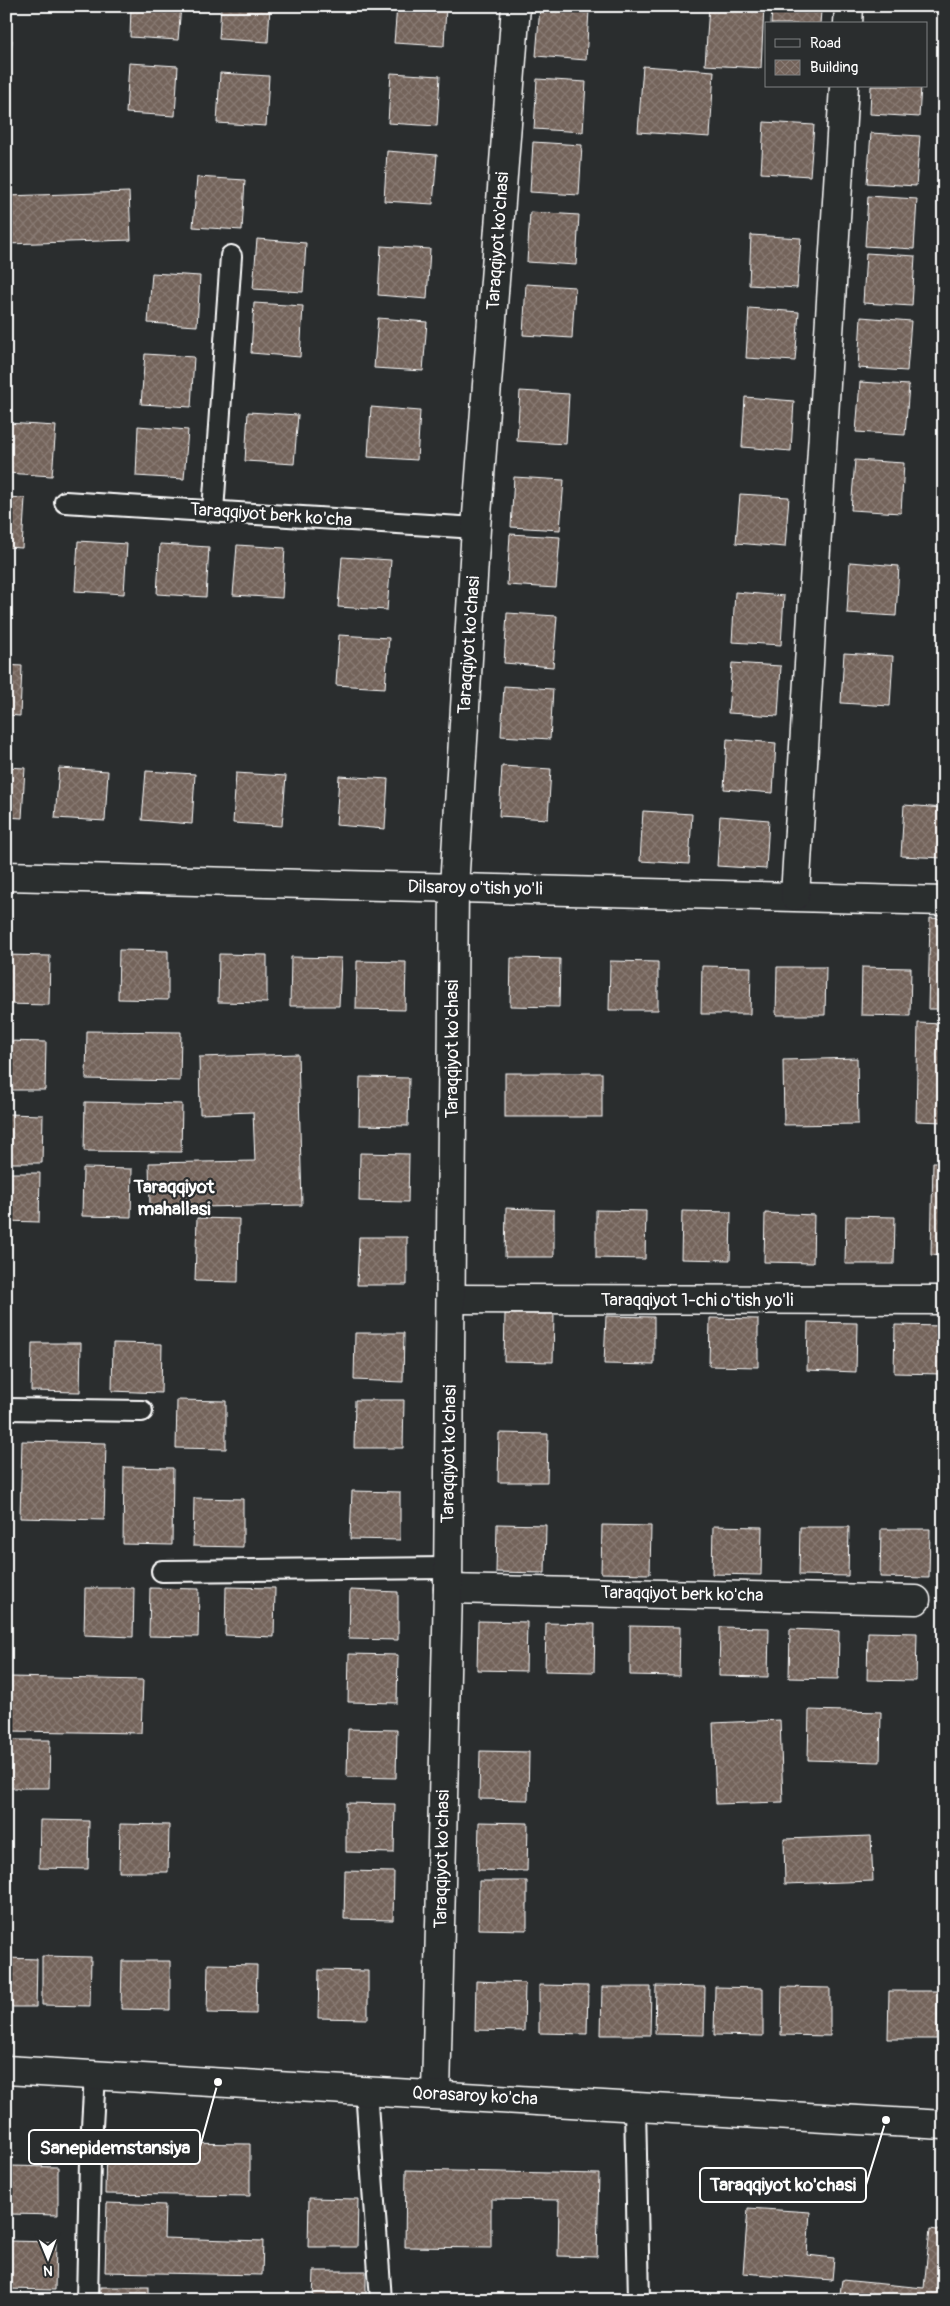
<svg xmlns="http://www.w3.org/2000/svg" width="950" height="2306" font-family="Pangolin,sans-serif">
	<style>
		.building { fill: url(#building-cross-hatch); stroke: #fff }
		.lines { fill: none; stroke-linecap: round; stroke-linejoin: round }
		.lane-casing { stroke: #fff; stroke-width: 24 }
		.street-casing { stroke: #fff; stroke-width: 31 }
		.secondary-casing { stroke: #fff; stroke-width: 31 }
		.lane { stroke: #2a2d2e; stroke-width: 20 }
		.street { stroke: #2a2d2e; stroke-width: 28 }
		.secondary { stroke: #2a2d2e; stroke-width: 28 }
		.labels { text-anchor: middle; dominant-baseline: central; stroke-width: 4.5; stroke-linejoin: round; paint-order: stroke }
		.street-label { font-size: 18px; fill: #fff; stroke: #2a2d2e }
		.neighbourhood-label { font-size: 19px; font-weight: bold; fill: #fff; stroke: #2a2d2e }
		.leader { fill: none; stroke: #fff; stroke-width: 2 }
		.callout-dot { fill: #fff; stroke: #2a2d2e; stroke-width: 2 }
		.callout { fill: #2a2d2e; stroke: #fff; stroke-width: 2 }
		.callout-label { font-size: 19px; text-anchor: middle; font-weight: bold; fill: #fff }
	</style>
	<defs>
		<pattern id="building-cross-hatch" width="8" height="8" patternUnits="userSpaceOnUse" patternTransform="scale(1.25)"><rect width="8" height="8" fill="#73635a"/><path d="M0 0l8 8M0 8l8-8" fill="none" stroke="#887a73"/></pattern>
	</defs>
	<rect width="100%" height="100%" fill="#2a2d2e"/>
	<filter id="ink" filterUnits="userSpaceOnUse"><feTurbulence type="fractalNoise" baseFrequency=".02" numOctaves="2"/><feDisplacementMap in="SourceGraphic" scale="10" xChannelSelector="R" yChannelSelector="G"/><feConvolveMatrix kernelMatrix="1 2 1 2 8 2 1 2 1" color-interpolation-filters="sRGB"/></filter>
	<g filter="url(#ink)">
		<!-- building -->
		<g class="building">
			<path d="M131 6H181L178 40 130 37Z"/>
			<path d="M221 6H270L268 42 219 39Z"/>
			<path d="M397 6H446L444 46 394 43Z"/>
			<path d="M709 6H764L761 68 705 65Z"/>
			<path d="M540 7 589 10 586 60 536 56Z"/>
			<path d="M772 8 821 11 820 24H771Z"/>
			<path d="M6 40H12L6 117Z"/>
			<path d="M129 63 178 66 175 116 126 113Z"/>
			<path d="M643 66 714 71 710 137 638 132Z"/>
			<path d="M220 73 269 76 266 126 217 123Z"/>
			<path d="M391 73 440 76 437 126 388 123Z"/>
			<path d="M537 79 586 82 583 132 534 129Z"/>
			<path d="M871 86H921L919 117 870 114Z"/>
			<path d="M764 122 814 125 810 176 761 173Z"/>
			<path d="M871 133 920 136 916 186 867 183Z"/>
			<path d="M533 142 582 145 579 195 530 192Z"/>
			<path d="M387 151 437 155 433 204 384 201Z"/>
			<path d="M197 177 245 180 242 230 193 227Z"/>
			<path d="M129 192 131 240 6 244V196Z"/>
			<path d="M868 196 917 199 914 249 865 246Z"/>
			<path d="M530 212 579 215 576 265 527 262Z"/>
			<path d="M751 235 801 238 797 288 749 285Z"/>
			<path d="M257 239 306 243 303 292 253 289Z"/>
			<path d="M381 246 430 249 427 299 378 295Z"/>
			<path d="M866 253 915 256 912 306 863 303Z"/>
			<path d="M152 273 200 276 197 326 148 323Z"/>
			<path d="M526 284 575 287 572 338 523 335Z"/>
			<path d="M254 303 303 306 300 357 251 353Z"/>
			<path d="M749 308 799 312 795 361 746 358Z"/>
			<path d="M861 317 911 321 907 371 858 368Z"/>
			<path d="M378 318 427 322 423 371 374 368Z"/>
			<path d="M145 354 194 357 191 407 141 404Z"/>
			<path d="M860 382 909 385 905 435 856 432Z"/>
			<path d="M520 391 569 394 566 444 517 441Z"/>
			<path d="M745 397 794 401 791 451 742 447Z"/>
			<path d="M371 407 420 411 417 460 368 457Z"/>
			<path d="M248 412 298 415 294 464 245 461Z"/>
			<path d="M6 423 56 426 52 476 6 473Z"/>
			<path d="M138 426 188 430 184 479 136 476Z"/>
			<path d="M855 460 904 463 901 513 851 510Z"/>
			<path d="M514 477 564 480 560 530 511 527Z"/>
			<path d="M740 494 789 497 785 547 736 543Z"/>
			<path d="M6 497 25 498 22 548 6 547Z"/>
			<path d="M510 534 560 537 556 588 507 585Z"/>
			<path d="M78 541 127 544 124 594 75 591Z"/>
			<path d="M160 544 209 547 206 597 157 594Z"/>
			<path d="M237 545 285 548 282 598 233 595Z"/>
			<path d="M342 557 391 560 387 610 338 607Z"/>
			<path d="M850 562 899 566 896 616 847 613Z"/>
			<path d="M735 592 784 596 781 645 732 642Z"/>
			<path d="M507 613 557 616 553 667 504 663Z"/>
			<path d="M339 635 389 638 385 688 336 685Z"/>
			<path d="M844 653 893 656 890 706 841 703Z"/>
			<path d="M732 663 781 666 778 716 728 713Z"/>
			<path d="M6 665 22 666 20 716 6 715Z"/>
			<path d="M504 686 553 689 550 739 501 736Z"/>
			<path d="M727 739 776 743 773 793 724 789Z"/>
			<path d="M502 766 551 769 548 819 499 816Z"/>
			<path d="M6 767 25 768 22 818 6 817Z"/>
			<path d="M59 768 108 771 105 821 55 818Z"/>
			<path d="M146 771 195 774 192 824 142 820Z"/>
			<path d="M236 773 286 776 282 826 233 823Z"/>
			<path d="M339 776 388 779 385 829 336 825Z"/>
			<path d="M904 805 944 808V858L901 856Z"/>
			<path d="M643 811 692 814 689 864 640 861Z"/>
			<path d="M720 816 769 820 766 869 717 866Z"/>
			<path d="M930 918 944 919V1009H928Z"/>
			<path d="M119 950 168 951V1000L118 999Z"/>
			<path d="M219 954 267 955V1003L218 1002Z"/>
			<path d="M6 955 50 956 49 1005 6 1004Z"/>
			<path d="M291 957 341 958 339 1006H290Z"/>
			<path d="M511 958 560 959 559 1007 510 1006Z"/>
			<path d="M357 961 406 962 405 1010 356 1009Z"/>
			<path d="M610 961 658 962V1010H609Z"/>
			<path d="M702 966 751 967 750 1014H701Z"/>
			<path d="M777 967H826L825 1015H776Z"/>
			<path d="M862 967 911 968 910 1016 861 1015Z"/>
			<path d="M918 1023 944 1024V1122L916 1121Z"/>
			<path d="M87 1031 181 1032 180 1081 86 1079Z"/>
			<path d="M6 1041 46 1042 45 1090H6Z"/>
			<path d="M298 1054 302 1205 150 1208 149 1163 255 1161 253 1112 200 1114 199 1057Z"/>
			<path d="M857 1058 858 1124 784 1125 783 1060Z"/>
			<rect x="505" y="1073" width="97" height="44"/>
			<path d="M360 1077 409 1078 408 1126 359 1125Z"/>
			<path d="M85 1102 182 1104 181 1152 84 1151Z"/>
			<path d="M6 1114 43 1115 42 1163H6Z"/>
			<path d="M360 1153 409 1154 408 1202 359 1201Z"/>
			<path d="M933 1162H944V1256L931 1255Z"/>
			<path d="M83 1168 132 1169 131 1217 82 1216Z"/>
			<path d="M6 1173H40L39 1222 6 1221Z"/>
			<path d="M506 1208 554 1210V1257H505Z"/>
			<path d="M596 1210 646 1211 645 1259 596 1258Z"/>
			<path d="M682 1211 731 1212 730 1260 681 1259Z"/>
			<path d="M765 1213 814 1215 813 1263 764 1262Z"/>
			<path d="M846 1216 895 1217 894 1264H845Z"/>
			<path d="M197 1218 239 1219 238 1282 195 1281Z"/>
			<path d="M359 1237H407V1285H357Z"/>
			<path d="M505 1314H554L553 1362 504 1361Z"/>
			<path d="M606 1316 654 1317V1365L604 1364Z"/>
			<path d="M710 1318 758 1319V1367L709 1366Z"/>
			<path d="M808 1322 857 1323 856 1372 807 1370Z"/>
			<path d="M895 1325 944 1326 943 1374 894 1373Z"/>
			<path d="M355 1333H404L403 1382 354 1380Z"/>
			<path d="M32 1343H81L80 1392 31 1391Z"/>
			<path d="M113 1343 162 1344 161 1393 112 1391Z"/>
			<path d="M177 1400 226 1401V1449L176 1448Z"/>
			<path d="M355 1400H404L403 1448H354Z"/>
			<path d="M499 1433 548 1434 547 1482H498Z"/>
			<path d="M22 1441 106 1443 104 1520 20 1518Z"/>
			<path d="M124 1467 173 1468 172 1545 123 1544Z"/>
			<path d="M352 1491 400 1492V1540L350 1539Z"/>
			<path d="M194 1498 243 1499V1547L193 1546Z"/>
			<path d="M497 1524 546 1525 545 1573 496 1572Z"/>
			<path d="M602 1525 651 1526 650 1574 601 1573Z"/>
			<path d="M713 1526 762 1527 761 1575 712 1574Z"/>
			<path d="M800 1527H849L848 1576 799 1575Z"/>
			<path d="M881 1529H930L929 1578 880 1577Z"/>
			<path d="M226 1587 275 1588 274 1637 225 1635Z"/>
			<path d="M85 1588H134L133 1637 84 1635Z"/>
			<path d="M150 1588 199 1589 198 1637 149 1636Z"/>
			<path d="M350 1590 398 1592V1640L349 1639Z"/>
			<path d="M478 1621 527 1622 526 1671 477 1670Z"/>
			<path d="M546 1623 595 1624 594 1672 545 1671Z"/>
			<path d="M630 1626 680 1627 679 1676 630 1675Z"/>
			<path d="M720 1627 769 1628 768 1677 719 1676Z"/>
			<path d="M790 1629 839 1631 838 1679 789 1678Z"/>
			<path d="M868 1632 917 1633 916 1681 867 1680Z"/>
			<path d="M349 1654 398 1655 397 1703 348 1702Z"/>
			<path d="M11 1677 143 1680 141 1733 10 1731Z"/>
			<path d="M809 1710 881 1712 880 1762 808 1760Z"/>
			<path d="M780 1720 783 1802 716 1804 713 1723Z"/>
			<path d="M348 1729 397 1730 396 1778 347 1777Z"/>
			<path d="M6 1740H50L49 1788H6Z"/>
			<path d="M480 1751 529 1752 528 1800 479 1799Z"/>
			<path d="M346 1803 395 1804 394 1853 346 1852Z"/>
			<path d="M40 1820 89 1821 88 1869 39 1868Z"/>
			<path d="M479 1822 528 1823 527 1871 478 1870Z"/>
			<path d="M120 1824 169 1825 168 1872H119Z"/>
			<path d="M871 1836 873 1881 785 1884 784 1839Z"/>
			<path d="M345 1871 394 1872 393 1920 344 1919Z"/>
			<path d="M479 1881H527V1930L478 1929Z"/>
			<path d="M42 1956 91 1957 90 2006 42 2005Z"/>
			<path d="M6 1958 37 1959 36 2007H6Z"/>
			<path d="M122 1961H170V2010L121 2009Z"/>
			<path d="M208 1964 257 1965 256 2014 207 2013Z"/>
			<path d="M319 1970 368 1971V2019L318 2018Z"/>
			<path d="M476 1981 525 1983 524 2031 475 2030Z"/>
			<path d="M539 1985 588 1986 587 2034 539 2033Z"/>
			<path d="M656 1986 705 1987 704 2035 655 2034Z"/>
			<path d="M602 1987H651L650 2035H601Z"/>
			<path d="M715 1987 763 1988V2036L714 2035Z"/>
			<path d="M782 1987 830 1988V2036L781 2035Z"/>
			<path d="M889 1991H938L937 2039H888Z"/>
			<path d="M106 2142 250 2144V2196L105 2194Z"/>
			<path d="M10 2166 58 2167V2215L9 2214Z"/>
			<path d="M406 2170 599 2174 597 2257 558 2256 559 2200 491 2199V2248L405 2247Z"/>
			<path d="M309 2198 358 2199 357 2247H308Z"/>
			<path d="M107 2203 165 2205 164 2238 263 2241 262 2275 105 2272Z"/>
			<path d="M748 2208 810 2212 807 2255 834 2258 832 2280 743 2273Z"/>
			<path d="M930 2229 944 2231V2300H839L842 2280 924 2288Z"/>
			<path d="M7 2241 56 2242 55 2290 7 2289Z"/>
			<path d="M314 2271H366V2300H313Z"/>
			<rect x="100" y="2287" width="49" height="13"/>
			<path d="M416 2295 465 2296V2300H416Z"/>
		</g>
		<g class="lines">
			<defs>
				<g id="lane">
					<path d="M65 502 476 528"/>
					<path d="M213 511 231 256"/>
					<path d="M6 1409 142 1411"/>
					<path d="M162 1571 448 1568"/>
					<path d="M366 2090 381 2300"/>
					<path d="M635 2106 639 2300"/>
					<path d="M87 2300 90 2161 95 2075"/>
				</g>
				<g id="street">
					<path d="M848 24 849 6"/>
					<path d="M6 876 944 901"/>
					<path d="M795 896 844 86"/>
					<path d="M451 1299 944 1300"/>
					<path d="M448 1589 916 1600"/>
					<path d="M436 2094 448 1589 454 887 476 528 516 6"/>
				</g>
				<path id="secondary" d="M6 2070 944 2125"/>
			</defs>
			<!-- lane casing -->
			<use href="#lane" class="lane-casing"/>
			<!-- street casing -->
			<use href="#street" class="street-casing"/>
			<!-- secondary casing -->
			<use href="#secondary" class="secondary-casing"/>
			<!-- lane -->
			<use href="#lane" class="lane"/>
			<!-- street -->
			<use href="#street" class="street"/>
			<!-- secondary -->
			<use href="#secondary" class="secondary"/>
		</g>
	</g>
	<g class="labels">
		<!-- street labels -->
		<g class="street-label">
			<text transform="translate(498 241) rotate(-86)">Taraqqiyot ko'chasi</text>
			<text transform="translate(271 515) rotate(4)">Taraqqiyot berk ko'cha</text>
			<text transform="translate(469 645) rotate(-86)">Taraqqiyot ko'chasi</text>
			<text transform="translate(475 888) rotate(1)">Dilsaroy o'tish yo'li</text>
			<text transform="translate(452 1049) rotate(-90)">Taraqqiyot ko'chasi</text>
			<text x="697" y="1300">Taraqqiyot 1-chi o'tish yo'li</text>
			<text transform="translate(449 1454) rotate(-89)">Taraqqiyot ko'chasi</text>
			<text transform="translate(682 1594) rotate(1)">Taraqqiyot berk ko'cha</text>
			<text transform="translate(442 1859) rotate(-89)">Taraqqiyot ko'chasi</text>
			<text transform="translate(475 2096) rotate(3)">Qorasaroy ko'cha</text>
		</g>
		<!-- neighbourhood labels -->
		<g class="neighbourhood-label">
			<text x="174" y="1187">Taraqqiyot<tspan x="174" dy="22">mahallasi</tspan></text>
		</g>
	</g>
	<!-- callouts -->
	<path class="leader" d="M218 2082L200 2147M886 2120L866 2185"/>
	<g class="callout-dot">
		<circle cx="218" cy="2082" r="5"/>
		<circle cx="886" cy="2120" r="5"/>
	</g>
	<g class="callout">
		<rect x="29" y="2130" width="171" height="34" rx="5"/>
		<rect x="700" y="2168" width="166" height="34" rx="5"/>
	</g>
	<g class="callout-label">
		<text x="115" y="2154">Sanepidemstansiya</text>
		<text x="783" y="2191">Taraqqiyot ko'chasi</text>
	</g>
	<!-- margin -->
	<rect width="950" height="2306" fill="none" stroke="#2a2d2e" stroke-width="25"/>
	<rect x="12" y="12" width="925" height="2281" fill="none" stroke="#fff" stroke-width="2" filter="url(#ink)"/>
	<!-- legend -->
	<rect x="765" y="22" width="162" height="65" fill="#2a2d2e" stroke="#7f8182"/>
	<rect x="775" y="39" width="25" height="8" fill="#2a2d2e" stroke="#7f8182"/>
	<text x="810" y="48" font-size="15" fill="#ffffff">Road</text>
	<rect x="775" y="60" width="25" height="15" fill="url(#building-cross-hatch)" stroke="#7f8182"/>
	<text x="810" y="72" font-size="15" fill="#ffffff">Building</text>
	<!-- north arrow -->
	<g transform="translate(48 2258) rotate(179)" stroke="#2a2d2e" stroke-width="4" paint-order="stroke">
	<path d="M0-4L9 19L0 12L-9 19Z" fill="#ffffff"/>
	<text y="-8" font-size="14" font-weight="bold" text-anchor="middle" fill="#ffffff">N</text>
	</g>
</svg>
